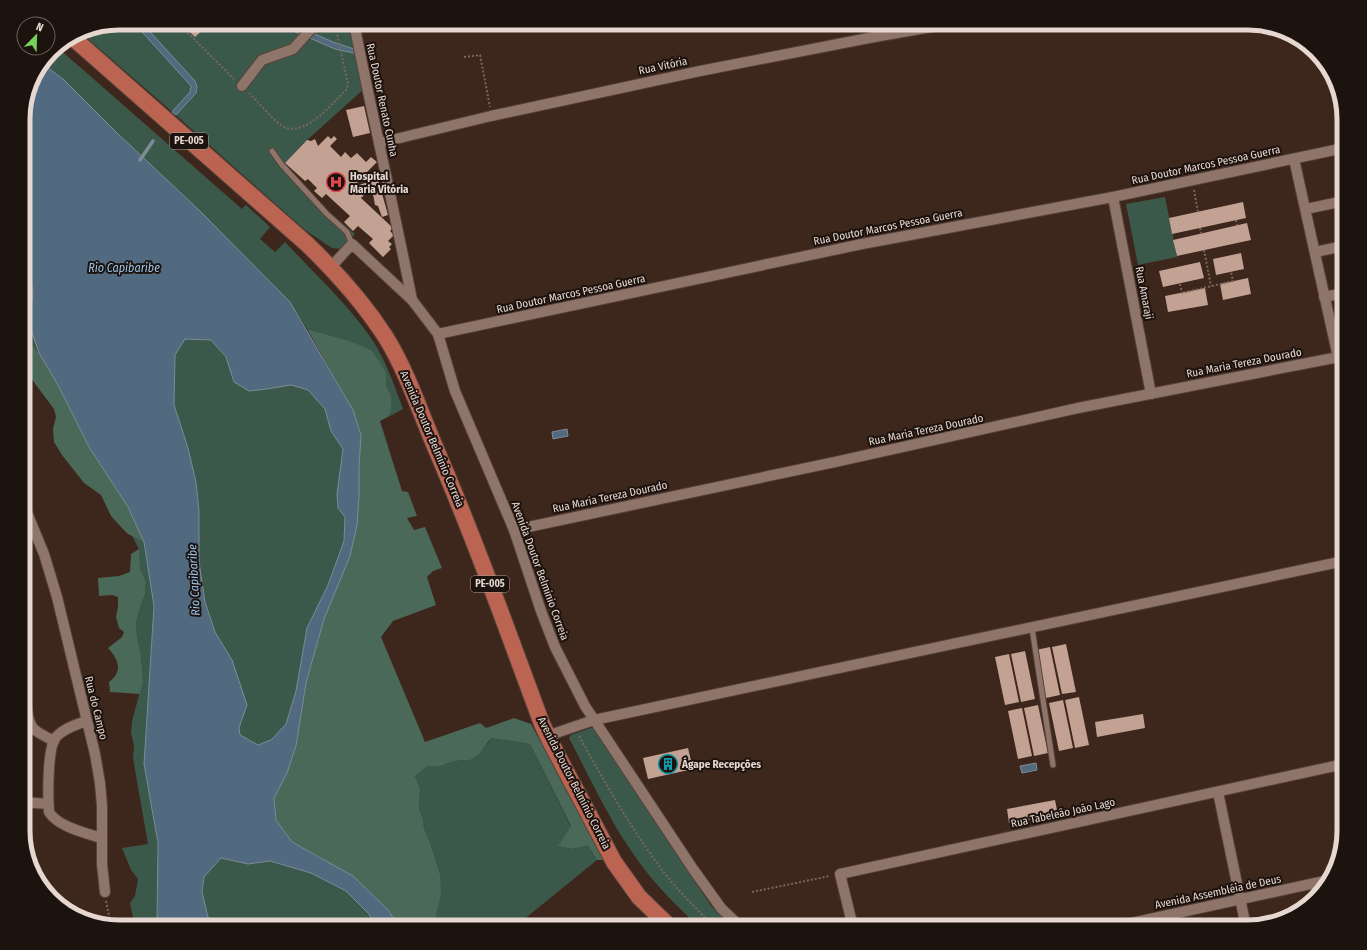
<svg xmlns="http://www.w3.org/2000/svg" width="1367" height="950" font-family="'Fira Sans Condensed',sans-serif">
	<style>
		.green { fill: #3b594a }
		.forest { fill: #4a6959 }
		.water { fill: #526a80; stroke: #7e8b98; fill-rule: evenodd }
		.lines { fill: none; stroke-linecap: round; stroke-linejoin: round }
		.stream { stroke: #7e8b98; stroke-width: 3.5 }
		.building { fill: #c3a293 }
		.lane-casing { stroke: #56433b; stroke-width: 7 }
		.street-casing { stroke: #56433b; stroke-width: 12 }
		.primary-casing { stroke: #56433b; stroke-width: 18 }
		.path { stroke: #7a665d; stroke-width: 2; stroke-dasharray: 2 2; stroke-linecap: butt }
		.lane { stroke: #8f7569; stroke-width: 5 }
		.street { stroke: #8f7569; stroke-width: 10 }
		.primary { stroke: #bc6452; stroke-width: 16 }
		.labels { text-anchor: middle; dominant-baseline: central; stroke-width: 4; stroke-linejoin: round; paint-order: stroke }
		.shield { fill: #1c120e; stroke: #a99c96; stroke-width: 1 }
		.shield-label { font-size: 10px; font-weight: bold; fill: #e6d7d0 }
		.street-label { font-size: 11px; fill: #e6d7d0; stroke: #1c120e }
		.poi-label { font-size: 11px; font-weight: bold; fill: #e6d7d0; stroke: #1c120e; text-anchor: start }
		.water-label { font-size: 12px; font-style: italic; fill: #98c5ed; stroke: #1c120e }
		.rim { fill: none; stroke: #e6d7d0; stroke-width: 5 }
	</style>
	<rect width="100%" height="100%" fill="#3d261c"/>
	<!-- green -->
	<g class="green">
		<path d="M119 23H354L366 87 305 142 285 163 279 166 297 185 355 234 343 248 341 249 332 248 305 230 169 109 80 32 82 30Z"/>
		<path d="M57 47 242 209 246 205 270 227 260 239 275 252 285 242C315 274 351 307 375 344 387 364 395 387 403 409L388 417 391 411V395L386 385V373L347 340 307 329 290 302 200 211 116 132 63 79 43 64 51 51Z"/>
		<path d="M1165 197 1177 257 1138 265 1126 204Z"/>
		<path d="M23 257 30 269 33 294 29 323 39 353 23 332Z"/>
		<path d="M185 339 211 340 226 357 234 381 267 389 291 385 308 390 325 409 331 431 343 449 338 508 345 517 344 541 328 585 307 628 296 691 286 724 271 740 258 745 240 735 239 728 243 719 232 660 215 632 205 602 199 562V511L196 482 188 448 174 405 175 355Z"/>
		<path d="M132 536 144 542 154 606 144 764 158 843 157 927H135L130 903 135 896 138 879 131 870 122 848 148 844 135 770 133 758 134 745 131 733 132 721 143 681 141 655 137 636 136 623 141 605 145 595 146 582 139 569V549Z"/>
		<path d="M594 727 673 849 712 907 733 927H699C678 907 656 886 639 862 611 824 591 780 569 738L571 735Z"/>
		<path d="M491 738 530 744 571 827 559 846 571 849 588 846 597 860 517 925 518 927H433L440 874 432 848 424 828 423 819 419 808 420 788 415 776 428 766 438 767 454 761 470 760 488 743Z"/>
		<path d="M221 858 248 864 270 861 311 873 346 891 369 914 375 927H215L208 917 202 892 204 877Z"/>
	</g>
	<!-- forest -->
	<g class="forest">
		<path d="M307 329 347 340 371 350 381 364 386 373V385L391 395V411L388 417 380 421 402 491 408 492 417 516 407 518 414 530 425 527 442 568 433 571 427 577 436 605 393 621 381 637 425 742 480 723 486 728 514 718 531 724 604 860H597L588 846 571 849 558 846 571 826 530 744 491 738 479 754 470 760 454 761 438 767 428 766 415 776 420 788 419 808 423 819 424 828 432 848 440 874 441 894 433 927H398L389 911 323 859 292 842 276 820 274 798 287 773 296 746 306 683 324 619 357 525 359 497V467L361 435 353 410Z"/>
		<path d="M30 342 39 353 58 385 89 447 128 507 144 542 128 534 121 527 111 516 101 495 84 483 62 455 54 442 53 429 56 417 54 409 36 385 23 366V350Z"/>
		<path d="M139 549 140 569 146 582 145 595 141 605 136 623 137 636 141 655 143 681 140 694 110 692 109 682C124 671 118 659 108 648L122 637 124 632 119 628 116 617 118 607V597L112 595 99 596 98 578 119 576 130 572 131 554Z"/>
	</g>
	<!-- water -->
	<g class="water">
		<path d="M134 23H144L151 33 195 81 197 87 196 93 176 115 172 112 190 92 191 86Z"/>
		<path d="M275 23H290L333 42 357 50 358 54 335 49Z"/>
		<path d="M43 64 63 79 116 132 200 211 290 302 353 410 361 435 359 467V497L357 525 350 556 324 619 306 683 296 746 287 773 274 798 276 820 292 842 353 876 389 911 398 927H375L369 914 346 891 311 873 270 861 248 864 221 858 204 877 202 892 208 917 215 927H157L158 843 144 764 154 606 144 542 128 507 89 447 58 385 39 353 29 323 33 294 30 269 23 257V113L30 82ZM185 339 211 340 226 357 234 382 249 391 267 389 291 385 308 390 325 409 331 431 343 449 337 494 338 508 345 517 344 541 328 585 307 628 296 691 286 724 271 740 258 745 240 735 239 728 247 705 232 660 215 632 205 602 199 562V511L196 482 188 448 174 405 175 355Z"/>
		<path d="M567 429 568 436 553 439 552 432Z"/>
		<path d="M1036 763 1037 770 1022 773 1020 766Z"/>
	</g>
	<g class="lines">
		<!-- stream -->
		<path class="stream" d="M140 160 153 141"/>
	</g>
	<!-- building -->
	<g class="building">
		<path d="M195 23H206L208 25 195 37 188 30Z"/>
		<path d="M364 106 370 133 353 137 346 110Z"/>
		<path d="M328 136 331 139 334 136 337 139 330 146 341 157 345 152 351 158 357 153 366 162 371 157 377 162 357 182 359 185 378 179 388 215 382 217 378 206 375 205 373 194 366 193 361 198 393 228 390 231 394 235 388 241 392 244 389 247 391 249 383 257 369 243 373 239 358 226 353 231 344 222 350 216 326 194 322 198 314 191 317 188 308 179 305 181 285 163 307 140 311 141 315 139 318 146Z"/>
		<path d="M1243 202 1246 218 1172 234 1169 218Z"/>
		<path d="M1247 223 1251 240 1177 256 1173 240Z"/>
		<path d="M1241 253 1244 269 1216 275 1213 259Z"/>
		<path d="M1200 262 1204 278 1163 287 1159 271Z"/>
		<path d="M1248 278 1251 294 1223 300 1220 284Z"/>
		<path d="M1205 288 1208 305 1168 312 1165 296Z"/>
		<path d="M1066 644 1076 692 1062 694 1052 647Z"/>
		<path d="M1050 647 1060 695 1046 698 1036 650Z"/>
		<path d="M1025 651 1035 699 1021 702 1011 654Z"/>
		<path d="M1009 654 1019 702 1005 705 995 657Z"/>
		<path d="M1079 697 1089 745 1075 748 1065 700Z"/>
		<path d="M1063 700 1073 748 1059 751 1049 703Z"/>
		<path d="M1038 705 1048 753 1034 756 1024 708Z"/>
		<path d="M1022 708 1032 756 1018 759 1008 711Z"/>
		<path d="M1143 714 1145 728 1097 737 1095 722Z"/>
		<path d="M688 748 693 769 648 779 643 758Z"/>
		<path d="M1055 800 1058 815 1009 823 1007 809Z"/>
	</g>
	<g class="lines">
		<defs>
			<g id="lane">
				<path d="M272 151 282 165 327 214 347 232 352 244"/>
				<path d="M1032 628 1053 765"/>
			</g>
			<g id="street">
				<path d="M354 23C372 116 394 207 412 300"/>
				<path d="M242 86 262 60 293 49 312 28 335 24"/>
				<path d="M379 143 491 116 700 71 874 37 954 23"/>
				<path d="M1294 159 1338 357"/>
				<path d="M1113 197 1151 394"/>
				<path d="M1306 209 1344 201"/>
				<path d="M1315 252 1344 246"/>
				<path d="M331 267 352 244 412 300 438 334 455 391 514 530 541 611 555 647 585 706 693 869 721 908 741 927"/>
				<path d="M1324 297 1344 293"/>
				<path d="M438 334 862 244 1113 197 1344 148"/>
				<path d="M23 424 25 433 23 439"/>
				<path d="M23 503 44 554 57 597 95 754 100 783 102 806V864L105 892"/>
				<path d="M514 530 835 462 1078 408 1344 356"/>
				<path d="M23 677C27 691 24 720 34 729 39 734 47 737 54 741"/>
				<path d="M86 721C76 725 64 728 56 737 47 748 48 797 49 812 58 827 86 833 101 838"/>
				<path d="M547 736 594 720 1344 561"/>
				<path d="M1218 792 1246 927"/>
				<path d="M23 802 48 804"/>
				<path d="M853 927 840 874 1344 764"/>
				<path d="M1113 927 1329 880"/>
			</g>
			<path id="primary" d="M72 37 307 244C336 272 363 302 385 336 407 371 420 412 436 449 475 540 508 632 542 724L551 743 614 862 639 897 670 927"/>
		</defs>
		<!-- lane casing -->
		<use href="#lane" class="lane-casing"/>
		<!-- street casing -->
		<use href="#street" class="street-casing"/>
		<!-- primary casing -->
		<use href="#primary" class="primary-casing"/>
		<!-- path -->
		<g class="path">
			<path d="M181 23 184 29 234 79"/>
			<path d="M464 57 480 55 490 107"/>
			<path d="M249 93C255 99 278 125 284 127 305 137 332 104 346 90L348 84 337 34"/>
			<path d="M1194 190 1198 212"/>
			<path d="M1236 220 1237 225"/>
			<path d="M1200 228 1201 233"/>
			<path d="M1204 250 1211 286"/>
			<path d="M1180 284 1182 293 1233 281 1231 272"/>
			<path d="M579 736C607 786 635 836 670 880 684 897 700 912 714 927"/>
			<path d="M752 892 830 876"/>
			<path d="M106 901 111 925"/>
		</g>
		<!-- lane -->
		<use href="#lane" class="lane"/>
		<!-- street -->
		<use href="#street" class="street"/>
		<!-- primary -->
		<use href="#primary" class="primary"/>
	</g>
	<!-- icons -->
	<defs>
		<symbol id="hospital-ring" viewBox="-11 -11 22 22"><circle r="9.5" fill="#1c120e" stroke="#e0444e" stroke-width="1.5"/><path d="M-5-5h3v3.5h4V-5h3V5h-3V1.5h-4V5h-3Z" fill="#e0444e"/></symbol>
		<symbol id="building-ring" viewBox="-11 -11 22 22"><circle r="9.5" fill="#1c120e" stroke="#0f9aa8" stroke-width="1.5"/><path d="M-4-6H4V6H1V3H-1V6H-4ZM-2.5-4.3h1.7v1.8h-1.7ZM.8-4.3h1.7v1.8H.8ZM-2.5-1h1.7V.8h-1.7ZM.8-1h1.7V.8H.8Z" fill="#0f9aa8"/></symbol>
	</defs>
	<g fill-rule="evenodd">
		<use href="#hospital-ring" x="325" y="171" width="22" height="22"/>
		<use href="#building-ring" x="657" y="753" width="22" height="22"/>
	</g>
	<g class="labels">
		<!-- shield labels -->
		<g class="shield">
			<rect x="170" y="133" width="38" height="16" rx="3"/>
			<rect x="471" y="576" width="38" height="16" rx="3"/>
		</g>
		<g class="shield-label">
			<text x="189" y="141">PE-005</text>
			<text x="490" y="584">PE-005</text>
		</g>
		<!-- street labels -->
		<g class="street-label">
			<text transform="translate(663 66) rotate(-12)">Rua Vitória</text>
			<text transform="translate(382 100) rotate(78)">Rua Doutor Renato Cunha</text>
			<text transform="translate(1206 165) rotate(-12)">Rua Doutor Marcos Pessoa Guerra</text>
			<text transform="translate(888 227) rotate(-11)">Rua Doutor Marcos Pessoa Guerra</text>
			<text transform="translate(1144 293) rotate(79)">Rua Amaraji</text>
			<text transform="translate(571 294) rotate(-12)">Rua Doutor Marcos Pessoa Guerra</text>
			<text transform="translate(1244 363) rotate(-11)">Rua Maria Tereza Dourado</text>
			<text transform="translate(926 430) rotate(-12)">Rua Maria Tereza Dourado</text>
			<text transform="translate(432 439) rotate(67)">Avenida Doutor Belmínio Correia</text>
			<text transform="translate(610 497) rotate(-12)">Rua Maria Tereza Dourado</text>
			<text transform="translate(540 571) rotate(70)">Avenida Doutor Belminio Correia</text>
			<text transform="translate(96 708) rotate(76)">Rua do Campo</text>
			<text transform="translate(574 783) rotate(63)">Avenida Doutor Belmínio Correia</text>
			<text transform="translate(1063 813) rotate(-12)">Rua Tabeleão João Lago</text>
			<text transform="translate(1218 892) rotate(-12)">Avenida Assembléia de Deus</text>
		</g>
		<!-- poi labels -->
		<g class="poi-label">
			<text x="350" y="176">Hospital<tspan x="350" dy="13">Maria Vitória</tspan></text>
			<text x="682" y="764">Ágape Recepções</text>
		</g>
		<!-- water labels -->
		<g class="water-label">
			<text x="124" y="268">Rio Capibaribe</text>
			<text transform="translate(194 580) rotate(-93)">Rio Capibaribe</text>
		</g>
	</g>
	<!-- crop -->
	<path d="M0 0H1367V950H0ZM119 30H1248A89 89 0 0 1 1337 119V831A89 89 0 0 1 1248 920H119A89 89 0 0 1 30 831V119A89 89 0 0 1 119 30Z" fill="#1c120e" fill-rule="evenodd"/>
	<path class="rim" d="M119 30H1248A89 89 0 0 1 1337 119V831A89 89 0 0 1 1248 920H119A89 89 0 0 1 30 831V119A89 89 0 0 1 119 30Z"/>
	<!-- north arrow -->
	<g transform="translate(36 36) rotate(23)"><circle r="19" fill="#1c120e" stroke="#6d615c"/>
	<path d="M0-3L7 15L0 10L-7 15Z" fill="#75d25b"/>
	<text y="-6" font-size="11" font-weight="bold" text-anchor="middle" fill="#e6d7d0">N</text>
	</g>
</svg>
